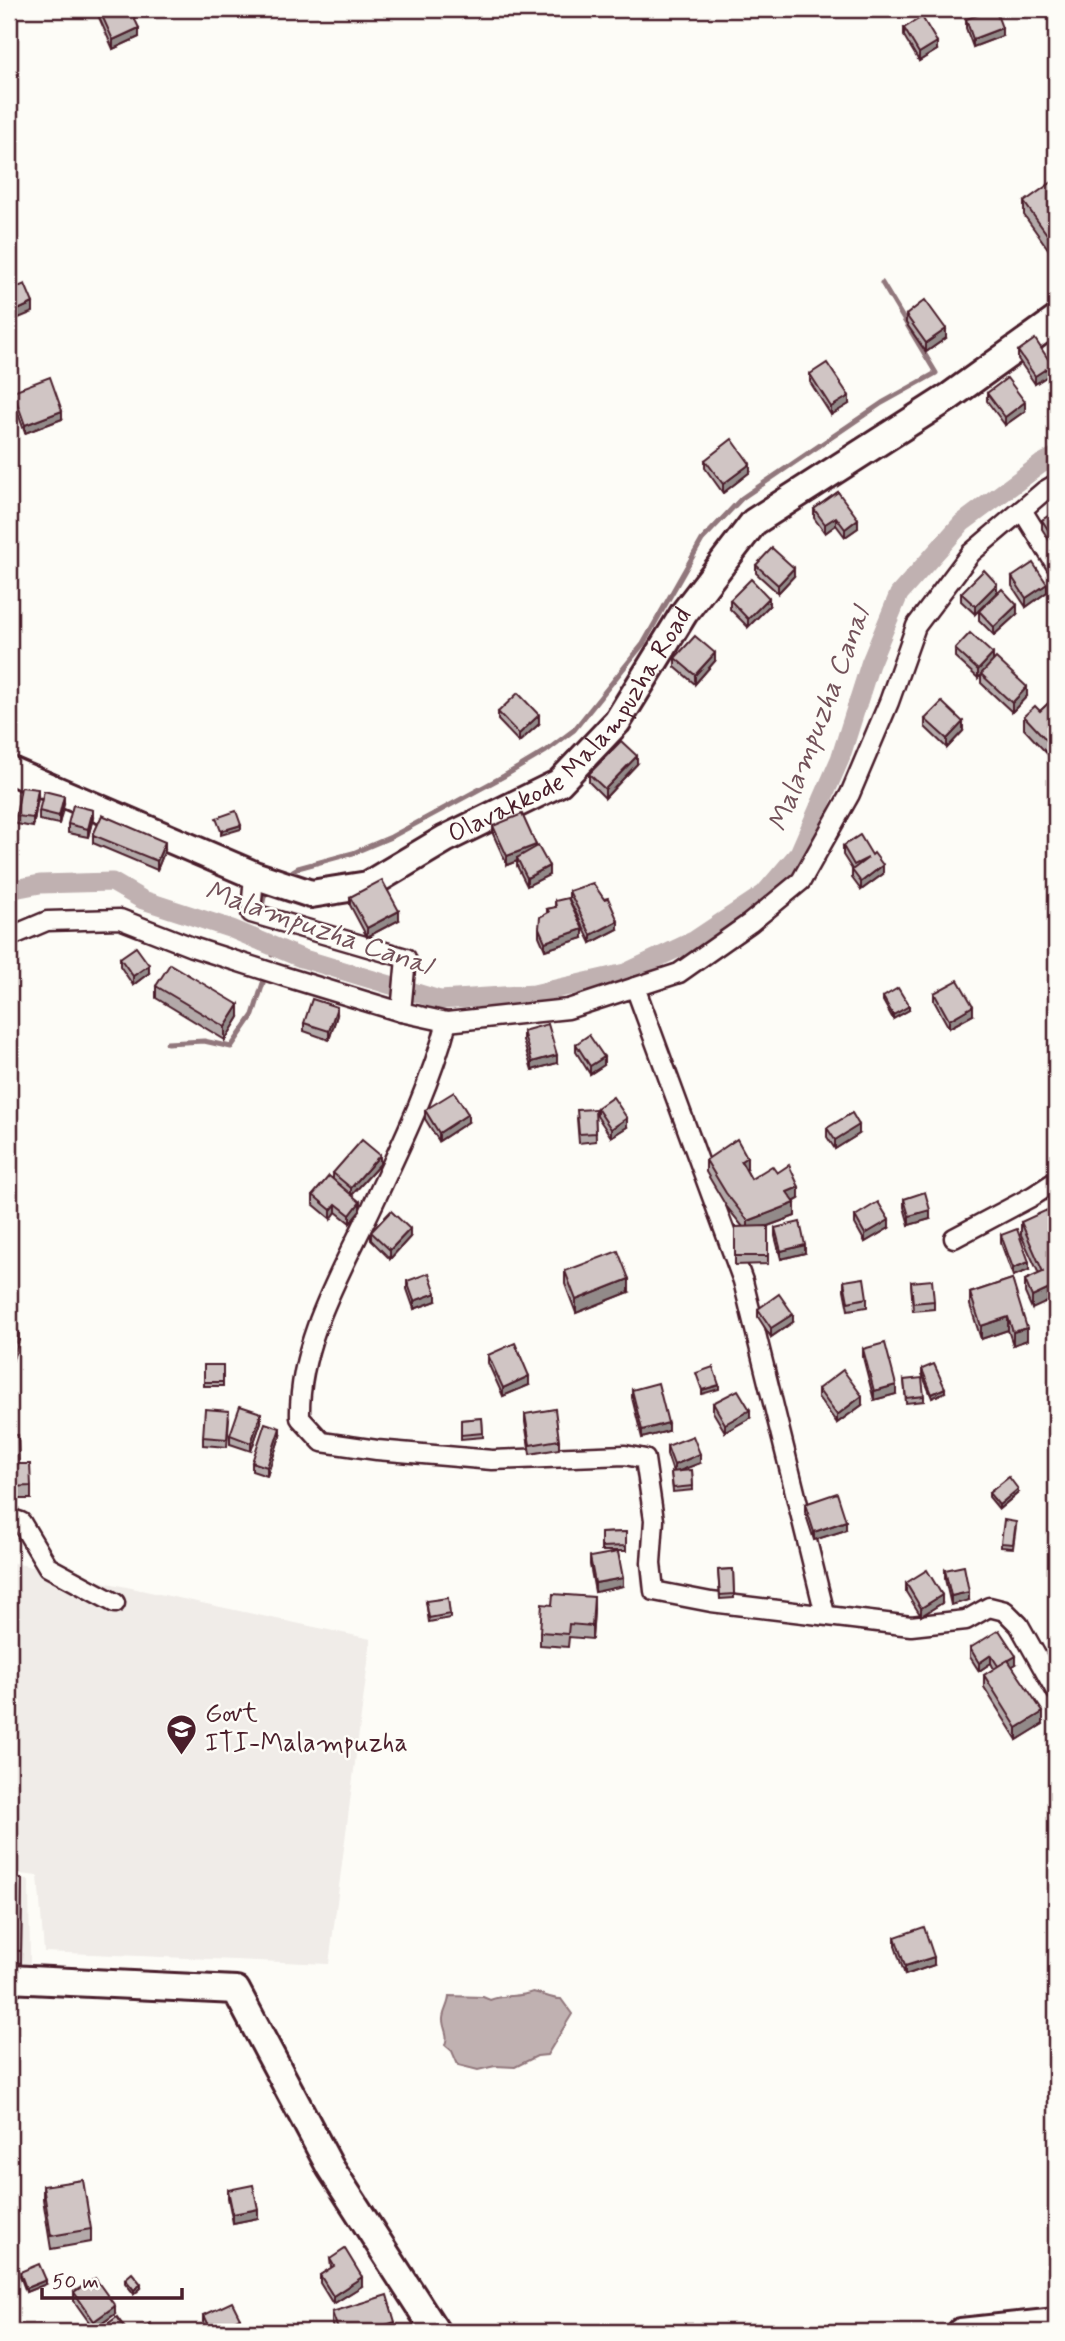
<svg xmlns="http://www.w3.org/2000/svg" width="1065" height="2341" font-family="Mynerve,sans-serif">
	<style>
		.built { fill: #f0ece8 }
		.water { fill: #c0b1b1; stroke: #91777b; stroke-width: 2 }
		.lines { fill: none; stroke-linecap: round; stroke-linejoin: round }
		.stream { stroke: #91777b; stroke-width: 5 }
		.canal { stroke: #c0b1b1; stroke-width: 19 }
		.street-casing { stroke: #4a1f2b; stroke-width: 23 }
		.secondary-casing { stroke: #4a1f2b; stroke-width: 32 }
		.street { stroke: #fdfcf7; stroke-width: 18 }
		.secondary { stroke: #fdfcf7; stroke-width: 26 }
		.wall { fill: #b3a9a9; stroke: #4a1f2b; stroke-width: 2 }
		.shaded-wall { fill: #928a89; stroke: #4a1f2b; stroke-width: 2 }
		.building { fill: #d0c5c4; stroke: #4a1f2b; stroke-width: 2 }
		.labels { text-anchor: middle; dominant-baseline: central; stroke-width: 5; stroke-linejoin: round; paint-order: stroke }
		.street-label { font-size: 26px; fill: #4a1f2b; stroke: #fdfcf7 }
		.poi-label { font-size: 26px; fill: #4a1f2b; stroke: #fdfcf7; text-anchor: start }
		.water-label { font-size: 28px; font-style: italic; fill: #73525a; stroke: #fdfcf7 }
	</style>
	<rect width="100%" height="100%" fill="#fdfcf7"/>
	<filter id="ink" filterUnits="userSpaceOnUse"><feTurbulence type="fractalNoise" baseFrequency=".0143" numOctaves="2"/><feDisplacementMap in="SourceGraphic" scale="14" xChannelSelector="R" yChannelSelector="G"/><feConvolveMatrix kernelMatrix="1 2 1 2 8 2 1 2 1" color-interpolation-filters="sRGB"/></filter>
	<g filter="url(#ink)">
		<!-- built -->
		<g class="built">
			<path d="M9 1562 371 1639 329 1964 44 1952 38 1876 9 1873Z"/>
			<path d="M9 1879 29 1880 30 1970 9 1969Z"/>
		</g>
		<!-- water -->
		<path class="water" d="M533 1992C544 1994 550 1999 561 1999L572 2014 547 2055 537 2056 515 2067 495 2066 478 2070 458 2065 452 2051 445 2045C449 2034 444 2031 443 2021 442 2013 449 2005 449 1996L483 1997 490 2000C504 1994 518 1998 533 1992Z"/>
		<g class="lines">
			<!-- stream -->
			<g class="stream">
				<path d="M293 871 298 868 353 853 391 837 504 776 546 751 574 730 643 644 702 540 742 498 882 403 936 373 882 283"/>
				<path d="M262 907 265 892"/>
				<path d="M260 933V948L273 952 272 955"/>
				<path d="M167 1043 204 1041 231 1047 253 1015 263 983"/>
			</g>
			<!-- canal -->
			<path class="canal" d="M9 890 40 884 112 882 143 900 232 929 301 958 440 1000 534 994 625 973 695 940 764 894 799 853 840 759 870 664 899 594 962 523 1041 464 1056 456"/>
			<defs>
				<g id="street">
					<path d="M1022 510 1056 565"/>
					<path d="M254 875 251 913 406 958 401 1012"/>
					<path d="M9 937 47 921 120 919 192 947 286 977 401 1012 447 1022C430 1087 399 1149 371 1209 340 1274 298 1344 300 1418L322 1442 377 1450 492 1460 625 1455 645 1459 654 1520 651 1563 654 1591 711 1602 911 1626 966 1620 989 1607 1005 1611 1019 1625 1056 1691"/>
					<path d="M635 987 743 1281 825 1614"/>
					<path d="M447 1022 568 1009 679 973 750 923 801 881 850 794 889 702 916 626 971 553 1044 491 1056 484"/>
					<path d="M954 1238 1033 1196 1056 1181"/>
					<path d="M9 1518 21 1522 48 1567 115 1603"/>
				</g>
				<g id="secondary">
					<path id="s1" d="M9 770 254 875 311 894 368 885 445 839 559 783 617 722 684 613 754 522 949 397 1056 320"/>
					<path d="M9 1979 236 1990 330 2167 436 2332"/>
					<path d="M961 2332 1056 2322"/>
				</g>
			</defs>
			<!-- street casing -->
			<use href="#street" class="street-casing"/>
			<!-- secondary casing -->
			<use href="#secondary" class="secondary-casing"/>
			<!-- street -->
			<use href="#street" class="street"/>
			<!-- secondary -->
			<use href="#secondary" class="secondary"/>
		</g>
		<!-- wall -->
		<g class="wall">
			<path d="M97 9H130L139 37 113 49 97 13Z"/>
			<path d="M1017 9H1035L1023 17Z"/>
			<path d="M966 19 1002 36 973 47 966 28Z"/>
			<path d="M904 28 937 50 919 61 904 36Z"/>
			<path d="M1056 189V246L1055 245 1049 250 1024 215V202Z"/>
			<path d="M906 315 946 338 926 352 906 323Z"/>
			<path d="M1018 351 1052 373 1035 384 1018 359Z"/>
			<path d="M810 374 849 404 831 415 810 382Z"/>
			<path d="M13 391 62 419 25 433 13 400Z"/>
			<path d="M987 393 1025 411 1005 425 987 401Z"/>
			<path d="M705 460 750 472 723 493 705 468Z"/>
			<path d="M838 492 858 528 845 537 836 525 825 533 814 518V509Z"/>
			<path d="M1056 511V551L1042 529V520Z"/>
			<path d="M756 565 794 576 778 593 756 573Z"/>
			<path d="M1012 577 1047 592 1026 607 1012 586Z"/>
			<path d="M997 592 975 614 961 601V593Z"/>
			<path d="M730 600 769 606 748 627 730 609Z"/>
			<path d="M979 611 1017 614 994 635 979 620Z"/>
			<path d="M955 649 993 662 1027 696 1012 712 981 683V675L978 678 955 657Z"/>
			<path d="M675 658 715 661 695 684 675 667Z"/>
			<path d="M1056 696 1054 761 1024 729V716L1040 711Z"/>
			<path d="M498 712 539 724 519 742 498 720Z"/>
			<path d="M925 719 963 731 947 748 925 727Z"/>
			<path d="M637 764 605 798 589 782V774Z"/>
			<path d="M38 798 33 827 16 824V816Z"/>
			<path d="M64 804 59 824 39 820V811Z"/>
			<path d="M93 818 88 837 68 833V824Z"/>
			<path d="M493 826 536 848 549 875 527 886 517 866V861L507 865 493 834Z"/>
			<path d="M93 835 165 850 157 870 93 843Z"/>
			<path d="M843 846 883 874 861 890 852 878V869L843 855Z"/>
			<path d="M569 891 618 929 591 943 569 899Z"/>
			<path d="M350 897 399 920 367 937 350 905Z"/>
			<path d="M555 901 583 938 545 950 539 936V928L547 913V909L555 908Z"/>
			<path d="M120 958 149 973 133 985 120 966Z"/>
			<path d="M156 986 239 1017 225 1040 156 998Z"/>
			<path d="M934 993 973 1015 949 1028 934 1001Z"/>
			<path d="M883 997 909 1010 893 1019 883 1001Z"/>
			<path d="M337 1015 329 1040 304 1031V1023Z"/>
			<path d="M523 1031 557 1063 532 1070 523 1040Z"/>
			<path d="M576 1044 604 1065 590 1074 576 1052Z"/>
			<path d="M597 1108 627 1127 611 1137 597 1116Z"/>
			<path d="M595 1109 596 1141 579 1143 577 1118Z"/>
			<path d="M425 1110 468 1122 439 1141 425 1119Z"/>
			<path d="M827 1128 859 1134 835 1149 827 1137Z"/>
			<path d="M706 1160 747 1169 746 1170 751 1179 799 1199 794 1202 795 1216 765 1227 768 1226V1264L735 1265V1227H743L726 1206 706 1172Z"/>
			<path d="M380 1164 352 1195 360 1211 350 1223 336 1212 331 1219 313 1204V1195L333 1180V1173Z"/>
			<path d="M904 1199 930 1219 909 1225 904 1207Z"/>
			<path d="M855 1216 889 1228 865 1242 855 1224Z"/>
			<path d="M1021 1222 1056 1231 1032 1309 1025 1293V1280L1039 1274 1021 1235Z"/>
			<path d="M775 1228 805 1253 781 1259 775 1236Z"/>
			<path d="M371 1232 410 1237 390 1259 371 1240Z"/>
			<path d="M1001 1235 1029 1270 1013 1276 1001 1243Z"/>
			<path d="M565 1271 629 1292 576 1313 565 1284Z"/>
			<path d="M1012 1279 1027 1340 1013 1345 1008 1330 981 1339 970 1305V1293Z"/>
			<path d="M407 1281 436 1301 414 1309 407 1289Z"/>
			<path d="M844 1281 867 1298V1307L848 1310 844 1290Z"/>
			<path d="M911 1282 934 1301V1309L913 1311Z"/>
			<path d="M758 1309 793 1322 771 1337 758 1317Z"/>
			<path d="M9 1329 19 1340 11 1365 9 1364Z"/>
			<path d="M863 1349 896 1394 874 1400 863 1357Z"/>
			<path d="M488 1355 529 1385 503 1396 488 1363Z"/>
			<rect x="204" y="1365" width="19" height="21"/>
			<path d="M922 1369 945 1392 932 1398 922 1374Z"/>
			<path d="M904 1380 924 1396V1401L906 1403Z"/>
			<path d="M818 1389 862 1405 837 1423 818 1397Z"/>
			<path d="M632 1390 668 1431 642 1438 632 1398Z"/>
			<path d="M713 1403 750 1418 725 1432 713 1412Z"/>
			<path d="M525 1414 559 1440V1449L530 1454 525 1422Z"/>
			<path d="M482 1418 483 1437 461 1439V1420Z"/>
			<path d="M229 1419 227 1447 203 1445V1437Z"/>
			<path d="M261 1422 251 1451 230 1444V1435Z"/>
			<path d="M9 1435 19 1464 31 1486V1499H9Z"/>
			<path d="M280 1436 267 1476 252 1471V1462Z"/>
			<path d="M667 1446 700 1463 678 1471 692 1470 693 1490 673 1492 671 1472H673L667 1454Z"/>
			<path d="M989 1493H1018L999 1509 989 1497Z"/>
			<path d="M805 1504 846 1530 814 1540 805 1512Z"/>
			<path d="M1016 1526 1013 1548 1001 1547V1543Z"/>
			<path d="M626 1532V1551H601V1533Z"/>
			<path d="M590 1557 623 1586 595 1592 590 1565Z"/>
			<path d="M733 1569 734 1598 720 1599 718 1570Z"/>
			<path d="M945 1570 969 1600 951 1605 945 1579Z"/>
			<path d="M906 1583 942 1603 921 1616 906 1592Z"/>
			<path d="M426 1601 450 1614V1618L429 1622Z"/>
			<path d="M594 1610 592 1639 569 1637 568 1647 540 1645V1632Z"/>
			<path d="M970 1648 1016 1664 1012 1666 1043 1724 1017 1740 984 1687V1675L994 1669 991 1663 979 1671 970 1657Z"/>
			<path d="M9 1879H22L21 1963 9 1962Z"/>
			<path d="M895 1937 934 1965 905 1975 895 1946Z"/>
			<path d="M43 2186 91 2229V2242L51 2249 43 2199Z"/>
			<path d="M228 2190 258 2218 233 2223 228 2198Z"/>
			<path d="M330 2259 362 2286 333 2304 320 2283V2275L331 2268Z"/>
			<path d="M20 2272 46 2284 26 2292 20 2276Z"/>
			<path d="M125 2279 141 2288 134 2294 125 2283Z"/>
			<path d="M74 2292 115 2314 94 2329 74 2301Z"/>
			<path d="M332 2312 395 2332H335L332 2325Z"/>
			<path d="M204 2315 240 2327 229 2332H208L204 2324Z"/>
		</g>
		<!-- shaded-wall -->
		<g class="shaded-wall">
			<path d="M9 9H17L9 14Z"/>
			<path d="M1023 9H1035L1023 17Z"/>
			<path d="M139 28V37L113 49V40Z"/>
			<path d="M1002 28V36L973 47V39Z"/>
			<path d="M937 42V50L919 61V53Z"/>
			<path d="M17 130V138L9 143V135Z"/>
			<path d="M1055 232V245L1049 250V237Z"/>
			<path d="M33 303V312L9 322V314Z"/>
			<path d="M946 329V338L926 352V343Z"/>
			<path d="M1052 365V373L1035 384V376Z"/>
			<path d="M849 396V404L831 415V407Z"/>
			<path d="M1025 402V411L1005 425V417Z"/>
			<path d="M62 411V419L25 433V425Z"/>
			<path d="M750 464V472L723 493V484Z"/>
			<path d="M836 517V525L825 533V524Z"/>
			<path d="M858 519V528L845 537V529Z"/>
			<path d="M794 568V576L778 593V585Z"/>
			<path d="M997 584V592L975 614V606Z"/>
			<path d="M1047 584V592L1026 607V598Z"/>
			<path d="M769 598V606L748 627V619Z"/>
			<path d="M1017 605V614L994 635V627Z"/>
			<path d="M715 653V661L695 684V675Z"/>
			<path d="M993 654V663L978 678V670Z"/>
			<path d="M1027 687V696L1012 712V703Z"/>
			<path d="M539 715V724L519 742V734Z"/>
			<path d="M963 722V731L947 748V739Z"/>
			<path d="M1056 746V758L1054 761V748Z"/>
			<path d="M637 756V764L605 798V789Z"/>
			<path d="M38 789V798L33 827V818Z"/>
			<path d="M64 796V804L59 824V816Z"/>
			<path d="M93 810V818L88 837V829Z"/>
			<path d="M241 825V829L221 835V831Z"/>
			<path d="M165 842V850L157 870V861Z"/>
			<path d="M536 845V853L517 858V861L507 865V856Z"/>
			<path d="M883 865V874L861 890V882Z"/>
			<path d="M549 866V875L527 886V878Z"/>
			<path d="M399 911V920L367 937V928Z"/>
			<path d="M618 921V929L591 943V935Z"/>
			<path d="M583 929V938L545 950V942Z"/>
			<path d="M149 965V973L133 985V976Z"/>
			<path d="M239 1005V1017L225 1040V1027Z"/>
			<path d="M909 1006V1010L893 1019V1015Z"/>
			<path d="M973 1006V1015L949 1028V1020Z"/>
			<path d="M337 1007V1015L329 1040V1031Z"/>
			<path d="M557 1055V1063L532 1070V1062Z"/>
			<path d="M604 1057V1065L590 1074V1066Z"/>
			<path d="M468 1114V1122L439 1141V1133Z"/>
			<path d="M627 1118V1127L611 1137V1129Z"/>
			<path d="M859 1125V1134L835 1149V1140Z"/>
			<path d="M380 1155V1164L351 1196V1188Z"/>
			<path d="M747 1157V1169L741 1173V1161Z"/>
			<path d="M799 1187V1199L787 1205V1192Z"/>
			<path d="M360 1202V1211L350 1223V1215Z"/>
			<path d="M795 1203V1216L748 1233V1221Z"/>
			<path d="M336 1204V1212L331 1219V1210Z"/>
			<path d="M930 1210V1219L909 1225V1216Z"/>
			<path d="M889 1220V1228L865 1242V1234Z"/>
			<path d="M410 1229V1237L390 1259V1250Z"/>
			<path d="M805 1245V1253L781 1259V1251Z"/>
			<path d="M1029 1262V1270L1013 1276V1268Z"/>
			<path d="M629 1279V1292L576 1313V1300Z"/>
			<path d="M1056 1286V1298L1032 1309V1297Z"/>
			<path d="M436 1293V1301L414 1309V1301Z"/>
			<path d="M793 1314V1322L771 1337V1328Z"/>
			<path d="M1008 1317V1330L981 1339V1326Z"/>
			<path d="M1027 1328V1340L1013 1345V1332Z"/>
			<path d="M19 1332V1340L11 1365V1356Z"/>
			<path d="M529 1376V1385L503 1396V1388Z"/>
			<path d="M719 1385V1389L702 1394V1390Z"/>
			<path d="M896 1385V1394L874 1400V1391Z"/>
			<path d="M945 1388V1392L932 1398V1394Z"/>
			<path d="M862 1396V1405L837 1423V1415Z"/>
			<path d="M750 1410V1418L725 1432V1424Z"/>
			<path d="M261 1413V1422L251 1451V1443Z"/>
			<path d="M668 1423V1431L642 1438V1430Z"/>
			<path d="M280 1428V1436L267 1476V1467Z"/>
			<path d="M700 1454V1463L674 1473V1465Z"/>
			<path d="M1018 1489V1493L999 1509V1505Z"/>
			<path d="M846 1521V1530L814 1540V1532Z"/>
			<path d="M623 1578V1586L595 1592V1583Z"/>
			<path d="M969 1592V1600L951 1605V1596Z"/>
			<path d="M942 1595V1603L921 1616V1608Z"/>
			<path d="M594 1597V1610L592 1639V1626Z"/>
			<path d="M991 1655V1663L979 1671V1663Z"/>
			<path d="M1016 1656V1664L998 1675V1667Z"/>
			<path d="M1043 1712V1724L1017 1740V1728Z"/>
			<path d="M934 1957V1965L905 1975V1966Z"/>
			<path d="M258 2209V2218L233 2223V2214Z"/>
			<path d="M362 2277V2286L333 2304V2296Z"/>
			<path d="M46 2280V2284L26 2292V2288Z"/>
			<path d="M141 2284V2288L134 2294V2290Z"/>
			<path d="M115 2306V2314L94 2329V2321Z"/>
			<path d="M240 2318V2327L229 2332H212Z"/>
			<path d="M395 2322V2332H363Z"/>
		</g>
		<!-- building -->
		<g class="building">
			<path d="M99 9H130L139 28 113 40Z"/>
			<path d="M995 9 1002 28 973 39 966 19Z"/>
			<path d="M922 17 937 42 919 53 904 28Z"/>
			<path d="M9 115 17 130 9 135Z"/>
			<path d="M1052 182 1056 189V234L1055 232 1049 237 1024 202Z"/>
			<path d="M12 272 18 287 25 284 33 303 9 314V274Z"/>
			<path d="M925 300 946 329 926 343 906 315Z"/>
			<path d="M1035 339 1052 365 1035 376 1018 351Z"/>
			<path d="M827 363 849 396 831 407 810 374Z"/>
			<path d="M50 377 62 411 25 425 13 391Z"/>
			<path d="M1007 378 1025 402 1005 417 987 393Z"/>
			<path d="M732 439 750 464 723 484 705 460Z"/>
			<path d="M838 492 858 519 845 529 836 517 825 524 814 509Z"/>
			<path d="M1056 511V542L1042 520Z"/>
			<path d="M772 548 794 568 778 585 756 565Z"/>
			<path d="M1033 563 1047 584 1026 598 1012 577Z"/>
			<path d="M984 570 997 584 975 606 961 593Z"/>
			<path d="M751 579 769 598 748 619 730 600Z"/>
			<path d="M1002 589 1017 605 994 627 979 611Z"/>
			<path d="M970 633 993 654 978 670 955 649Z"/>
			<path d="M695 636 715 653 695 675 675 658Z"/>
			<path d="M996 658 1027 687 1012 703 981 674Z"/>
			<path d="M518 693 539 715 519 734 498 712Z"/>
			<path d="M1056 696V746L1054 748 1024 716 1035 706 1040 711Z"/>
			<path d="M942 702 963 722 947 739 925 719Z"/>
			<path d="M621 741 637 756 605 789 589 774Z"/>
			<path d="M21 787 38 789 33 818 16 816Z"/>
			<path d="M44 791 64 796 59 816 39 811Z"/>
			<path d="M73 805 93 810 88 829 68 824Z"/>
			<path d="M236 811 241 825 221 831 216 818Z"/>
			<path d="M522 814 536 845 507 856 493 826Z"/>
			<path d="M102 815 165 842 157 861 93 835Z"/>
			<path d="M860 835 872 855 874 853 883 865 861 882 852 870 868 858 854 865 843 846Z"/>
			<path d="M538 846 549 866 527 878 517 858Z"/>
			<path d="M382 880 399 911 367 928 350 897Z"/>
			<path d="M593 883 604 899 608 898 618 921 591 935 569 891Z"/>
			<path d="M568 898 583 929 545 942 539 928 540 917 549 912 547 909 556 907 555 901Z"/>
			<path d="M136 947 149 965 133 976 120 958Z"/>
			<path d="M170 964 239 1005 225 1027 156 986Z"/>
			<path d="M958 980 973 1006 949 1020 934 993Z"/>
			<path d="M898 988 909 1006 893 1015 883 997Z"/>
			<path d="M312 999 337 1007 329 1031 304 1023Z"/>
			<path d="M548 1024 557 1055 532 1062 523 1031Z"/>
			<path d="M589 1035 604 1057 590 1066 576 1044Z"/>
			<path d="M454 1092 468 1114 439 1133 425 1110Z"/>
			<path d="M613 1097 627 1118 611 1129 597 1108Z"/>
			<path d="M595 1109 596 1133 579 1134 577 1110Z"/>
			<path d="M852 1113 859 1125 835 1140 827 1128Z"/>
			<path d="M737 1139 747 1157 741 1161 751 1179 772 1166 777 1173 789 1165 799 1187 787 1192 795 1203 748 1221 726 1193 706 1160Z"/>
			<path d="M362 1140 380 1155 351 1188 333 1173Z"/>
			<path d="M329 1176 360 1202 350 1215 336 1204 331 1210 313 1195Z"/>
			<path d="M925 1192 930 1210 909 1216 904 1199Z"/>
			<path d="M878 1202 889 1220 865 1234 855 1216Z"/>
			<path d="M1047 1210 1056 1231V1286L1032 1297 1025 1280 1043 1272 1021 1222Z"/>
			<path d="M391 1211 410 1229 390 1250 371 1232Z"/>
			<path d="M800 1222 805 1245 781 1251 775 1228Z"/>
			<path d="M768 1226V1256H735V1227Z"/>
			<path d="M1017 1229 1029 1262 1013 1268 1001 1235Z"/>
			<path d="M618 1251 629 1279 576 1300 565 1271Z"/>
			<path d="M429 1273 436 1293 414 1301 407 1281Z"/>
			<path d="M864 1278 867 1298 848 1302 844 1281Z"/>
			<path d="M1012 1279 1027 1328 1013 1332 1008 1317 981 1326 970 1293Z"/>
			<path d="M932 1280 934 1301 913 1303 911 1282Z"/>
			<path d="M779 1294 793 1314 771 1328 758 1309Z"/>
			<path d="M9 1329 19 1332 11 1356H9Z"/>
			<path d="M515 1343 529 1376 503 1388 488 1355Z"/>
			<path d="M885 1343 896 1385 874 1391 863 1349Z"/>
			<path d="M934 1364 945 1388 932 1394 922 1369Z"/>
			<rect x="204" y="1365" width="19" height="17"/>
			<path d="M713 1367 719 1385 702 1390 696 1373Z"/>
			<path d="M843 1370 862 1396 837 1415 818 1389Z"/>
			<path d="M922 1378 924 1396 906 1398 904 1380Z"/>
			<path d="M658 1383 668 1423 642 1430 632 1390Z"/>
			<path d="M738 1390 750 1410 725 1424 713 1403Z"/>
			<path d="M240 1406 261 1413 251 1443 230 1435Z"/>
			<path d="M205 1409 229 1411 227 1439 203 1437Z"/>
			<path d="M555 1409 559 1440 530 1445 525 1414Z"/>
			<path d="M482 1418 483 1433 461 1435V1420Z"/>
			<path d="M265 1423 280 1428 267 1467 252 1462Z"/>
			<path d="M9 1435H18L19 1464H30L31 1486 9 1487Z"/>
			<path d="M693 1436 700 1454 674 1465 667 1446Z"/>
			<path d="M692 1470 693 1486 673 1488 671 1472Z"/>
			<path d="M1009 1477 1018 1489 999 1505 989 1493Z"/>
			<path d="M837 1493 846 1521 814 1532 805 1504Z"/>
			<path d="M1004 1520 1016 1522 1013 1544 1001 1543Z"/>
			<path d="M626 1532V1546L601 1547V1533Z"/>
			<path d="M618 1552 623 1578 595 1583 590 1557Z"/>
			<path d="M964 1566 969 1592 951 1596 945 1570Z"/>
			<path d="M733 1569 734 1594 720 1595 718 1570Z"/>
			<path d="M927 1570 942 1595 921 1608 906 1583Z"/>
			<path d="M553 1594 594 1597 592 1626 569 1624 568 1634 540 1632 542 1604 552 1605Z"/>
			<path d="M448 1598 450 1614 429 1618 426 1601Z"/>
			<path d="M999 1630 1016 1656 998 1666 991 1655 979 1663 970 1648Z"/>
			<path d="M1008 1660 1043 1712 1017 1728 984 1675Z"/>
			<path d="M9 1879H22L21 1951 9 1950Z"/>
			<path d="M924 1927 934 1957 905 1966 895 1937Z"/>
			<path d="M83 2180 91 2229 51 2236 43 2186Z"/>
			<path d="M253 2185 258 2209 233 2214 228 2190Z"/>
			<path d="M345 2249 362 2277 333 2296 320 2275 334 2266 330 2259Z"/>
			<path d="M39 2264 46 2280 26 2288 20 2272Z"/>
			<path d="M132 2273 141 2284 134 2290 125 2279Z"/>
			<path d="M95 2278 115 2306 94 2321 74 2292Z"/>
			<path d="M387 2295 395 2322 363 2332H339L332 2312Z"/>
			<path d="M232 2302 240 2318 212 2332 204 2315Z"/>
			<path d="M117 2317 128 2332H105L102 2328Z"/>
			<path d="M150 2323 156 2332H135Z"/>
		</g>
	</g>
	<!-- icons -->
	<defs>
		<symbol id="university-pin" viewBox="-11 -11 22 30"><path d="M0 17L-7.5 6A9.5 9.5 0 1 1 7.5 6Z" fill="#4a1f2b" stroke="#fdfcf7"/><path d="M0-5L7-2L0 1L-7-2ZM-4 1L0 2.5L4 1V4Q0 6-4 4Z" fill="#fff"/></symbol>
	</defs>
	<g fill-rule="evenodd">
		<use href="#university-pin" x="164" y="1712" width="35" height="47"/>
	</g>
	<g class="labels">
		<!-- street labels -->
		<g class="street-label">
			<text stroke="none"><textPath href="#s1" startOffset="648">Olavakkode Malampuzha Road</textPath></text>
		</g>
		<!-- poi labels -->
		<g class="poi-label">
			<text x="205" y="1714">Govt<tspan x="205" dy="30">ITI-Malampuzha</tspan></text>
		</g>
		<!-- water labels -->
		<g class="water-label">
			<text transform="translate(820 720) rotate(-69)">Malampuzha Canal</text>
			<text transform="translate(318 929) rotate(19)">Malampuzha Canal</text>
		</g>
	</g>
	<!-- margin -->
	<rect width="1065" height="2341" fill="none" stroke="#fdfcf7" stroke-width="35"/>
	<rect x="18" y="18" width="1030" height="2306" fill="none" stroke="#4a1f2b" stroke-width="2.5" filter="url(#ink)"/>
	<!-- scale -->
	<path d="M42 2288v10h140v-10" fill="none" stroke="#4a1f2b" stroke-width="3.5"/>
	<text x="52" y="2288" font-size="21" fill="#4a1f2b" stroke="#fdfcf7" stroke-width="5" paint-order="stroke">50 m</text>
</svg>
